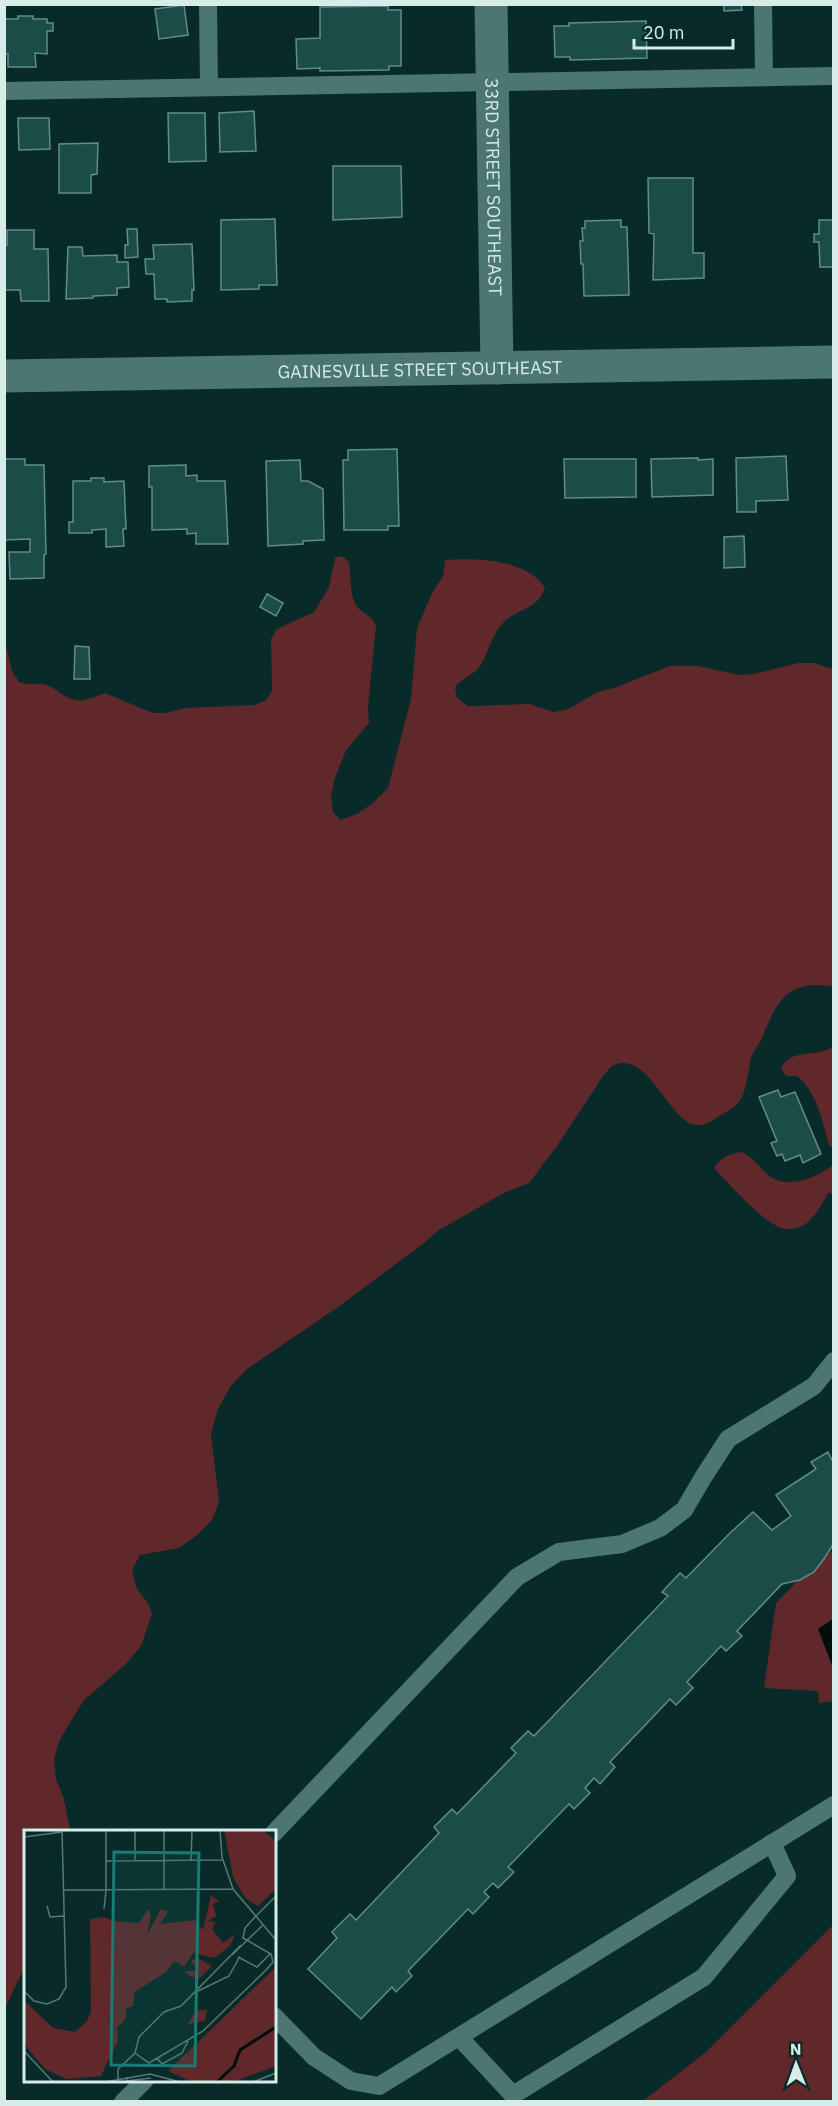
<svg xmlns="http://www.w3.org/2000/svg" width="838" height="2106" font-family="'IBM Plex Sans',sans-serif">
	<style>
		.green { fill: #60282b }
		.water { fill: #000e0c }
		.building { fill: #1c4c48; stroke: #618d88; stroke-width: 1.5 }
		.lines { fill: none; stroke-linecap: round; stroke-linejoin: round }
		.service { stroke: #4b7672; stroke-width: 18 }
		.minor { stroke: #4b7672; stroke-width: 33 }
		.labels { text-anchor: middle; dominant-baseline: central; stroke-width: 4.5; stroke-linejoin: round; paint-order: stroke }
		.street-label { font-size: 18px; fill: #d5ece9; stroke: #082a28 }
		.inset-river { fill: none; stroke: #000e0c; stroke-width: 3 }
		.inset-road { fill: none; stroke: #5a7875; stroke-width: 1.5 }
		.view { fill: #197c74; fill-opacity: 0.15; stroke: #197c74; stroke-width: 3 }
		.inset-edge { fill: none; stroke: #d5ece9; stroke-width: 3 }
	</style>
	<rect width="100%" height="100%" fill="#082a28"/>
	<!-- green -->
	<g class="green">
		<path d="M342 556 349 562C351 575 349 599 359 609 367 616 371 615 376 625L368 707 369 723 346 750 334 781 331 798 333 812 340 820 357 814 374 802 388 788 411 699 417 628 432 593 443 576 445 560C475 558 528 559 545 588 538 610 515 609 502 624 491 636 489 652 480 666 474 675 462 678 455 687L457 698 468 706 530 704 553 712 568 709 598 692 614 688 670 666H698L739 675 754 674 799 663H814L833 669V987C788 979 777 1000 762 1038 759 1045 753 1051 751 1058 747 1073 748 1093 736 1105 732 1109 726 1112 721 1115 713 1120 706 1126 696 1125 669 1122 647 1047 612 1066 609 1068 606 1073 603 1076L557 1146 529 1183 504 1193 439 1230 424 1243 338 1307 247 1369 230 1387 218 1409 211 1434 219 1502 212 1520 197 1535 179 1548 140 1555 132 1570 137 1589 148 1603 152 1614 141 1646 125 1665 84 1700 60 1739 54 1759 56 1779 64 1799 70 1831 26 1832 25 1966 5 2008V642L12 671 19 682C27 685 34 683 42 684 49 685 55 689 60 693 79 706 85 700 105 693L153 713H165L186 708 255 705 266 700 272 691 271 639 277 629 314 612 329 587 335 558Z"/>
		<path d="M833 1047V1148L829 1145C822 1121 817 1092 797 1076H786L781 1069C789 1048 814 1058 833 1047Z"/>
		<path d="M742 1152C754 1158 758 1166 767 1174 786 1191 816 1178 833 1165V1195L829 1192C823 1201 816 1216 807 1223 802 1227 791 1230 785 1229 767 1227 727 1182 714 1168 721 1157 729 1154 742 1152Z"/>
		<path d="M833 1550V1701L819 1703 818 1691 764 1688 776 1603 807 1571Z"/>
		<path d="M833 1925V2101H643L706 2052Z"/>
	</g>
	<!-- water -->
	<path class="water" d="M833 1619 834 1668H833L818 1629Z"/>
	<!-- building -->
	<g class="building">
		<path d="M724 4H741L742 10 724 11Z"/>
		<path d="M184 5 188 35 159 39 155 9Z"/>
		<path d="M388 6V10H401V66H389V70L320 71V68L297 69 296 39 320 38V7Z"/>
		<path d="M18 16H33V19H47V23H53V31H47V54L35 53 36 67H8V54H5V48L4 19H18Z"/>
		<path d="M646 21 647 58 570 60V57H555L554 26H569V23Z"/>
		<path d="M254 111 256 151 220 152 219 113Z"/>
		<path d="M168 113H205L206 161 169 162Z"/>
		<path d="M18 118H49L50 149 19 150Z"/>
		<path d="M98 143 97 174 91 175V193H59V144Z"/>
		<path d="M333 166H401L402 217 333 220Z"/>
		<path d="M648 178H693V253H704V278L653 280 654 234 649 233Z"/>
		<path d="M275 219 277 285H259V289L221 290V220Z"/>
		<path d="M621 220V227H627L629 295 584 296 583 264H581L580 241H583L582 228H585V221Z"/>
		<path d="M819 220H834V267H820L819 242H814V234H819Z"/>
		<path d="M127 229H137L138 257 125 258V245H128Z"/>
		<path d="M7 230H34V249H48L49 301H21L20 290H4V245H7Z"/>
		<path d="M192 244 194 290H192V301L167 302V299H155L154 274H146L145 259H154L153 245Z"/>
		<path d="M68 247H82L83 256 117 255V262H128L129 287 117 288V295L93 296V298L66 299Z"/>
		<path d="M397 449 399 526H388V530H344L343 460H348V450Z"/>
		<path d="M786 456 788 500 756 501V512H737L736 458Z"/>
		<path d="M698 458V460L713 459V495L652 497 651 459Z"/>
		<path d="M4 459H25V465H44L46 554 44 555V578L10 579 9 552H30V539L4 540Z"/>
		<path d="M564 459H636V497L565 498Z"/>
		<path d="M300 460 301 481H308L323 489 324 540 303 541V544L268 546 266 461Z"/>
		<path d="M186 465V476L197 475V481H225L228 544H196V533L187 534V529L152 530V487H149V466Z"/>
		<path d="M91 478H104V482L124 481 126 529H123L124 546 106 547V529L92 530V533H69V522H73V481H91Z"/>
		<path d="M744 536 745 567 724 568V537Z"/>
		<path d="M267 594 283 603 276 616 260 607Z"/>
		<path d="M75 646 89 647 90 679H74Z"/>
		<path d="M778 1090 781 1097 795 1092 821 1154 803 1163 800 1155 785 1161 782 1154 777 1156 771 1143 777 1141 759 1097Z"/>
		<path d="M828 1452 832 1460 834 1459V1543L824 1559 814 1572 800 1580 782 1584 737 1631 742 1636 726 1651 721 1646 687 1682 693 1688 676 1705 670 1699 610 1762 615 1767 600 1784 594 1778 585 1788 590 1793 574 1809 569 1804 508 1867 514 1872 498 1888 493 1883 484 1892 489 1897 473 1914 468 1909 408 1971 412 1976 396 1992 392 1987 361 2019 308 1969 337 1938 332 1932 350 1914 356 1920 439 1833 434 1827 452 1809 457 1814 516 1753 511 1748 528 1731 534 1736 668 1596 662 1592 680 1573 686 1578 729 1534 753 1512 772 1530 791 1516 776 1495 816 1469 811 1462Z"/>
	</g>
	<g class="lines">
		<!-- service -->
		<g class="service">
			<path d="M208 4 209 87"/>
			<path d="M763 4 764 77"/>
			<path d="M4 91 834 76"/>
			<path d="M274 1833 517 1577 559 1552 622 1544 660 1528 684 1510 704 1476 728 1439 814 1386 834 1361"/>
			<path d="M274 2016 314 2057 351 2081 379 2086 834 1805"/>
			<path d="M459 2037 513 2095 704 1977 787 1876 772 1843"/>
			<path d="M123 2102 145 2080"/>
		</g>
		<!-- minor -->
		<g class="minor">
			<path id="s1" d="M491 4 497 368"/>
			<path id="s2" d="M4 376 834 362"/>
		</g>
	</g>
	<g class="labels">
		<!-- street labels -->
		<g class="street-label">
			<text stroke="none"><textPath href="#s1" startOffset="183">33RD STREET SOUTHEAST</textPath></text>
			<text stroke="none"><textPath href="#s2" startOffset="416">GAINESVILLE STREET SOUTHEAST</textPath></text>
		</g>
	</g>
	<!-- overview -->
	<g transform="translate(24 1830)">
		<rect width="252" height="252" fill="#082a28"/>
		<path d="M200 0H239L252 11V59L234 76 222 69 209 47ZM187 65 195 71 189 74 192 86 184 91 192 92 188 99 199 113 211 104 206 116 190 128 169 123 160 137 150 131 142 142 111 162 109 176 102 179V188L93 198 94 210 77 246 43 249 21 239 0 214V170L29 198 51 202 63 191 67 182 66 89 80 87 88 90V82L91 91 115 93 124 79 127 86 123 105 137 79 144 82 136 94 171 90 179 100ZM174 128 188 136 170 154 175 146 167 147 160 141H173L167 131ZM252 137V236L209 252H168L144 241ZM172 180H183L181 191 164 194Z" fill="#60282b"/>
		<path class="inset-river" d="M193 252 210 236 216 220 252 197"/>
		<path class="inset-road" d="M111 0V31M196 0 198 27 209 59 252 110M0 7 38 2M82 31 198 30M167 31 168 0M39 60 209 59M82 60V0M140 60V0M23 76 26 87 40 86M80 79 82 60M231 87 252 66M208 125 239 95M214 127 233 137 246 124M0 161 10 171 23 174 35 169 42 157 38 0M170 163 205 146 215 128M0 221 29 252M111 223 125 233 179 201 241 141 249 132 247 124 219 108 221 98 231 87M133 228 138 234 158 223 165 209M103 247V251L127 248M94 249V239L111 223 115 207 140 182 157 176 217 115M81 252 126 244 156 252M229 252 252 243"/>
		<path class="view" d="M90 22 175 23 171 236 87 235Z"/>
		<rect width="252" height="252" class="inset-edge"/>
	</g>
	<!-- border -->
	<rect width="838" height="2106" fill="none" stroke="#d5ece9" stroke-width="12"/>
	<!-- north arrow -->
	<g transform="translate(796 2064) rotate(359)" stroke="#082a28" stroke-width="4.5" paint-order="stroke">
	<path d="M0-4.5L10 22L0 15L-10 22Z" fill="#d5ece9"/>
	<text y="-9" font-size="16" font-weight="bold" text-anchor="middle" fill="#d5ece9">N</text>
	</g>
	<!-- scale -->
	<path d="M634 39v9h99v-9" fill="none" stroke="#d5ece9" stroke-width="3"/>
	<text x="643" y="39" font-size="18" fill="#d5ece9" stroke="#082a28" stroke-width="4.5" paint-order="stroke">20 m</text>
</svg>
